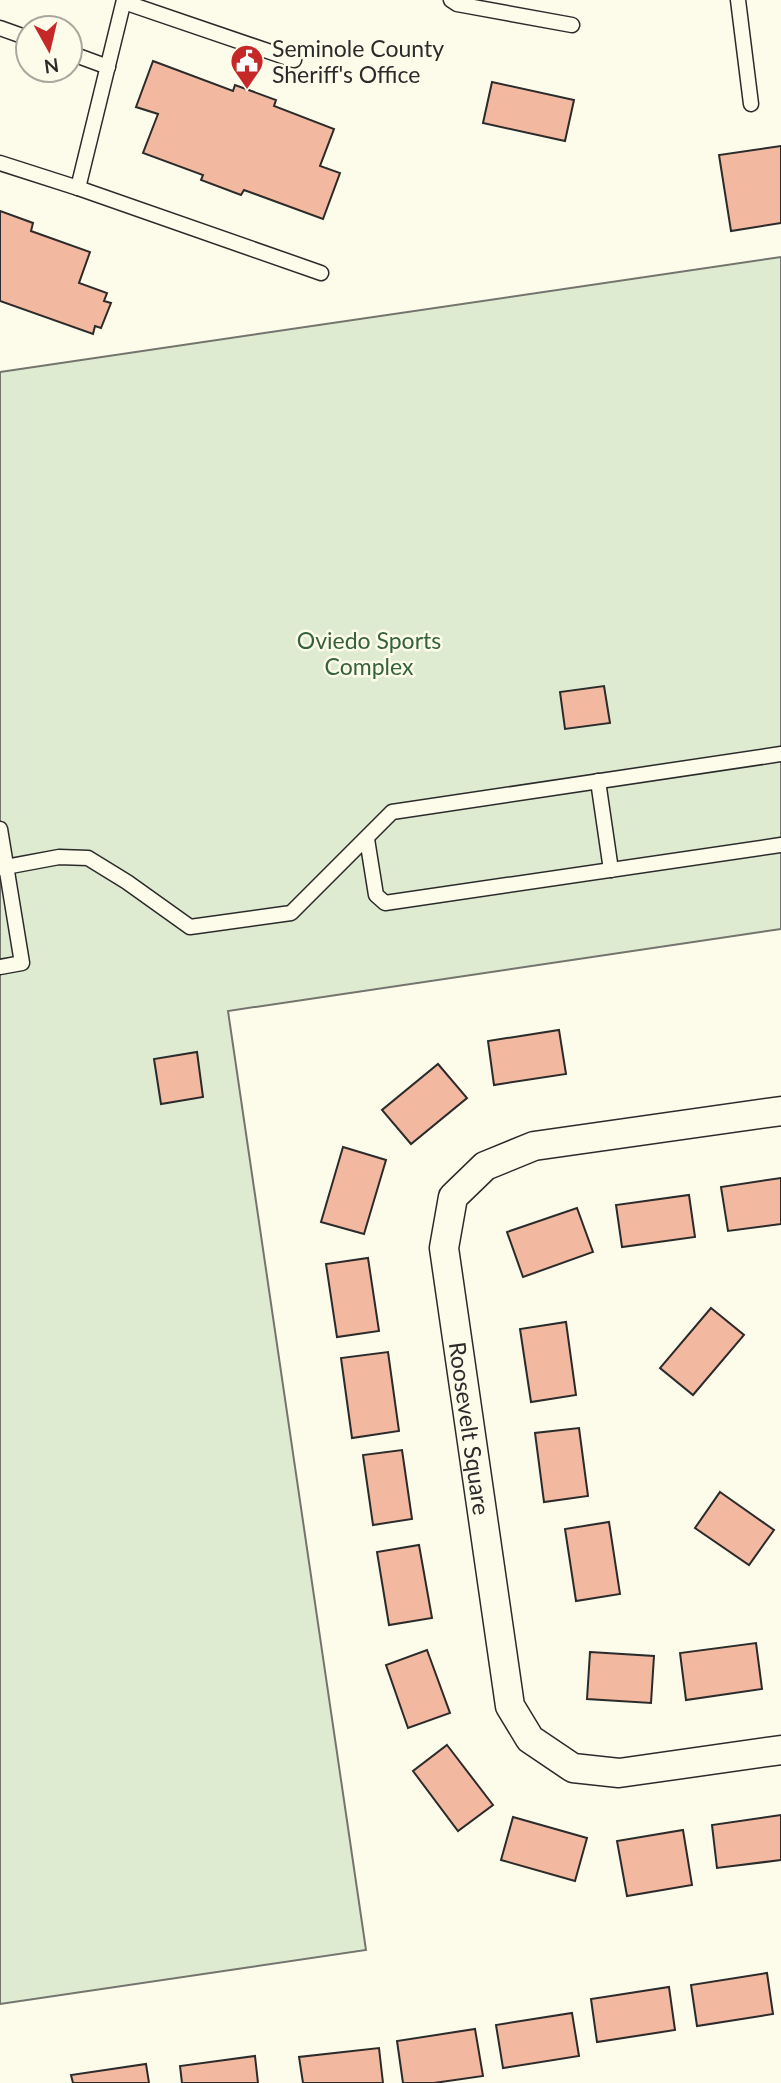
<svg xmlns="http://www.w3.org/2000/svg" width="781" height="2083" font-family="Lato,sans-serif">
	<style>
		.green { fill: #deebd1; stroke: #74746e; stroke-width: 2 }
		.building { fill: #f2b8a0; stroke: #2b2b2b; stroke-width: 2 }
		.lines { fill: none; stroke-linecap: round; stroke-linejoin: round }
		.lane-casing { stroke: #2b2b2b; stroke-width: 17 }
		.street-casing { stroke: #2b2b2b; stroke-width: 31 }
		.lane { stroke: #fdfbea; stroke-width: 14 }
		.street { stroke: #fdfbea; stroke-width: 28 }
		.labels { text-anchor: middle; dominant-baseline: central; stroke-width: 5; stroke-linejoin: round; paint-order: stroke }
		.poi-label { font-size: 23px; fill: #2b2b2b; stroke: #fdfbea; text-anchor: start }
		.park-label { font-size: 23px; fill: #34623c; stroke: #fdfbea }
		.street-label { font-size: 23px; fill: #2b2b2b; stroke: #fdfbea }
	</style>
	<rect width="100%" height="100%" fill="#fdfbea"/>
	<!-- green -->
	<path class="green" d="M781 257V929L228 1011 366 1950 0 2004V372Z"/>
	<!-- building -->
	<g class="building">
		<path d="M153 61 233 91 235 85 276 100 274 106 334 129 320 166 340 173 323 219 244 190 241 195 201 180 203 175 143 153 158 114 136 107Z"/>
		<path d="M492 82 574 100 565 141 483 123Z"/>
		<path d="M781 146V223L731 231 719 155Z"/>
		<path d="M0 211 33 223 31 231 90 252 79 283 107 293 104 301 111 303 101 328 95 326 93 334 0 301Z"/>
		<path d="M604 686 610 723 565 729 560 692Z"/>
		<path d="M559 1030 566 1074 494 1085 488 1041Z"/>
		<path d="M197 1052 203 1097 161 1104 154 1059Z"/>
		<path d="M438 1064 467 1098 411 1144 382 1110Z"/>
		<path d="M343 1147 386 1160 364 1234 321 1222Z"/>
		<path d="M781 1178V1224L728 1231 721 1187Z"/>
		<path d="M689 1195 695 1237 622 1247 616 1205Z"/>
		<path d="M577 1208 593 1252 523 1277 507 1232Z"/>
		<path d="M368 1258 379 1331 337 1337 326 1264Z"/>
		<path d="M711 1308 744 1335 693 1395 660 1368Z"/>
		<path d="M566 1322 576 1395 531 1402 520 1329Z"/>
		<path d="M388 1352 399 1431 352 1438 341 1358Z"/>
		<path d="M579 1428 588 1496 544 1502 535 1433Z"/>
		<path d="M402 1450 412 1519 373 1525 363 1455Z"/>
		<path d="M720 1492 774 1530 749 1565 695 1528Z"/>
		<path d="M609 1522 620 1594 576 1601 565 1529Z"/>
		<path d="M419 1545 432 1618 389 1625 377 1552Z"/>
		<path d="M756 1643 762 1689 686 1700 680 1653Z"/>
		<path d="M427 1650 450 1713 408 1728 386 1665Z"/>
		<path d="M590 1652 654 1656 651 1703 587 1699Z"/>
		<path d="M447 1745 493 1805 458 1831 413 1771Z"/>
		<path d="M781 1815V1860L717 1868 712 1825Z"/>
		<path d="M513 1817 587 1838 575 1881 501 1860Z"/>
		<path d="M683 1830 692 1885 627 1896 617 1841Z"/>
		<path d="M767 1973 773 2014 697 2026 691 1985Z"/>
		<path d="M669 1987 675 2030 597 2042 591 1999Z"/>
		<path d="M572 2013 579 2056 503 2068 496 2025Z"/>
		<path d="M475 2029 483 2076 434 2083H403L397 2041Z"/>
		<path d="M379 2048 383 2083H303L299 2057Z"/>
		<path d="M255 2056 258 2083H182L180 2066Z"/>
		<path d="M146 2064 149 2083H73L71 2075Z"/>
	</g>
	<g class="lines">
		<defs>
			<g id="lane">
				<path d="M451 0 457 4 572 25"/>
				<path d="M738 0 751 104"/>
				<path d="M124 2 294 60"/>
				<path d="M0 28 28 38"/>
				<path d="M70 53 108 67"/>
				<path d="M0 163 78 188 321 273"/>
				<path d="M78 188 124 0"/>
				<path d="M598 781 611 870"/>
				<path d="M0 829 22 963 0 967"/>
				<path d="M367 839 376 895 385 903 781 845"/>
				<path d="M0 868 59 857 88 858 127 882 190 927 291 913 392 812 781 754"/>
			</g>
			<g id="street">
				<path id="s1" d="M781 1111 534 1146 485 1166 453 1197 444 1248 510 1706 530 1739 573 1768 619 1773 781 1750"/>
			</g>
		</defs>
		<!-- lane casing -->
		<use href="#lane" class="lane-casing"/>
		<!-- street casing -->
		<use href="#street" class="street-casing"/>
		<!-- lane -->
		<use href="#lane" class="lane"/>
		<!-- street -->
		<use href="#street" class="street"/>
	</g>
	<!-- icons -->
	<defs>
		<symbol id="civic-pin" viewBox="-11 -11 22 30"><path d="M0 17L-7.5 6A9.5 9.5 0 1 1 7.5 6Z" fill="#c62828" stroke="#fdfbea"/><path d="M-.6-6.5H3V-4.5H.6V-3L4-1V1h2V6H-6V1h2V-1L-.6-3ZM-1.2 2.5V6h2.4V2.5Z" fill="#fff"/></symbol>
	</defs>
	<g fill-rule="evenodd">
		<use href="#civic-pin" x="228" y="42" width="38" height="52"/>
	</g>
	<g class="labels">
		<!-- poi labels -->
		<g class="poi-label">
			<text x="272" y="48">Seminole County<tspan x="272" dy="26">Sheriff's Office</tspan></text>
		</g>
		<!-- park labels -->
		<g class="park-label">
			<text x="369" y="640">Oviedo Sports<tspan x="369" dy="26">Complex</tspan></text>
		</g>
		<!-- street labels -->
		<g class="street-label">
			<text stroke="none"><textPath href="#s1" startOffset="581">Roosevelt Square</textPath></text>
		</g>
	</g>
	<!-- north arrow -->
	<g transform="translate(49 49) rotate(172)"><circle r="33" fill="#fdfbea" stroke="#a9a89e" stroke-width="2"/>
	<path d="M0-5L12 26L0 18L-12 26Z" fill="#c62828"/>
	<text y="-10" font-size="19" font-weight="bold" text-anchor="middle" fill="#2b2b2b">N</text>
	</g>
</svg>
